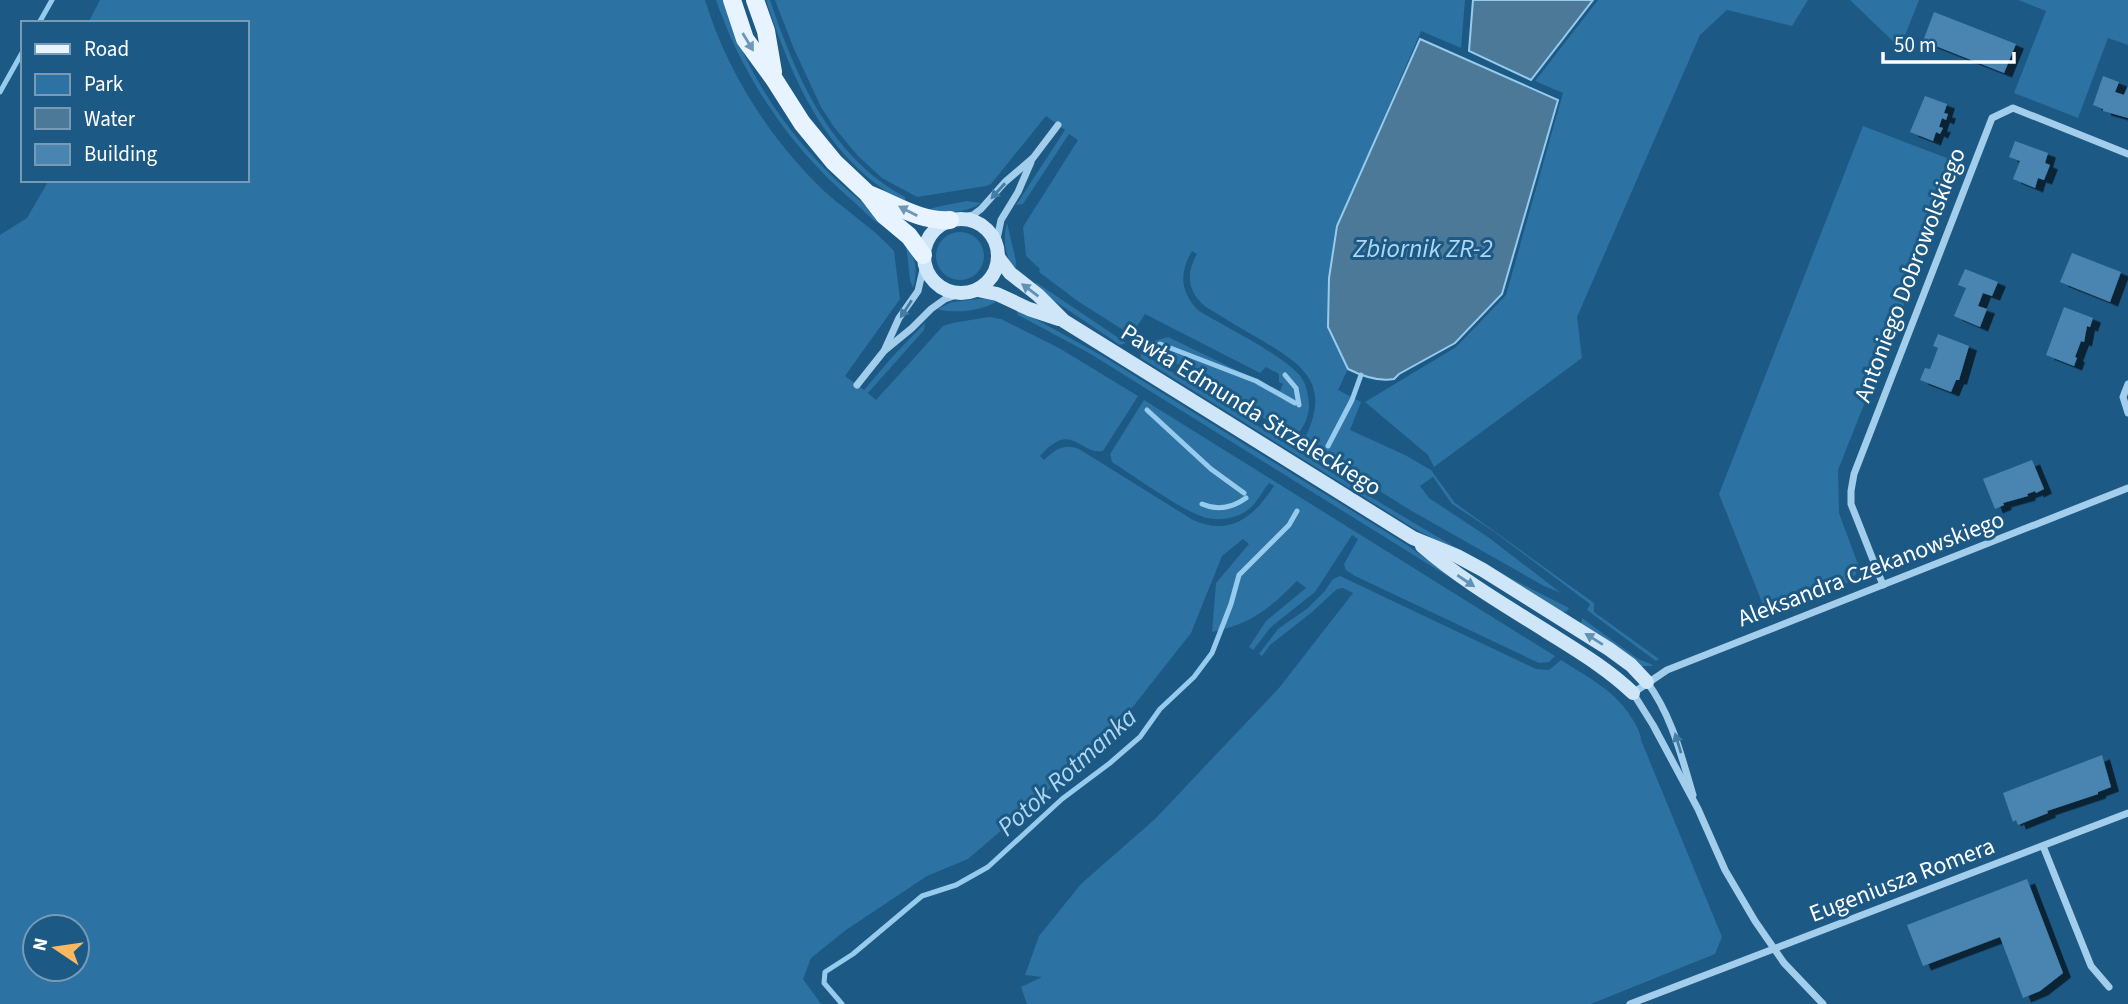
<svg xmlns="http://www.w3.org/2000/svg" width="2128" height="1004" font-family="'Source Sans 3',sans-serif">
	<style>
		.green { fill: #2c72a2; fill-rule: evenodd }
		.water { fill: #4c7998; stroke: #96cbed; stroke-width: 2 }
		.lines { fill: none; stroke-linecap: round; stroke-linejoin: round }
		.stream { stroke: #96cbed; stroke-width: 5 }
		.building { fill: #4985b0; filter: url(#shadow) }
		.minor { stroke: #a3ceeb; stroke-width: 7 }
		.secondary { stroke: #cee6f8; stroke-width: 14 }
		.primary { stroke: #e7f4ff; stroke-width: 18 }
		.oneway { fill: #6d97b6 }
		.oneway2 { fill: #447ca4 }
		.oneway3 { fill: #6391b3 }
		.labels { text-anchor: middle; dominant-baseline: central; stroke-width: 6; stroke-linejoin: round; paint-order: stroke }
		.street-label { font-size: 24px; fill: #fff; stroke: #1c5985 }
		.water-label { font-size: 26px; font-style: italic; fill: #aed7f2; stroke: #1c5985 }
	</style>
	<defs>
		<filter id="shadow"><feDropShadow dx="8" dy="4.5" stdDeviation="0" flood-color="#0009"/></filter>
	</defs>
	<rect width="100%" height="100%" fill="#1c5985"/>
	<!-- green -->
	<g class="green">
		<path d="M100 0H705C727 72 770 139 824 191 845 210 877 231 894 251L900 299 845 376 864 390 893 356 925 323 924 330 868 393 876 400 943 326 952 323 989 317 1001 319 1059 348 1138 396 1103 451C1079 455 1072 419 1040 456L1044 460C1055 450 1063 443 1079 449L1193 520C1231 537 1254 516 1274 486L1269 483C1262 491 1258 502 1249 509 1238 518 1221 521 1207 518 1185 513 1134 476 1112 462L1110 454 1144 400 1555 656 1549 662 1539 663 1355 576 1346 570 1344 564 1358 539 1352 535 1315 592 1271 627 1253 650 1249 647 1266 621 1306 588 1297 581C1269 609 1251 624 1212 632L1216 583 1249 544 1243 539 1222 556 1191 633 1128 713 1067 774 968 859 927 876 846 930 811 958 803 979 821 1004H0V235L27 218 49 180H247V23H88ZM35 927H77V969H35Z"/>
		<path d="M716 0H723C743 66 780 124 829 173 848 192 871 207 888 228 875 224 864 211 854 202 791 149 743 78 716 0Z"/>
		<path d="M766 0H770C796 77 830 156 905 197L906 203C827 161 793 82 766 0Z"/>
		<path d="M775 0H1465L1461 48 1421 31 1337 226 1328 327 1348 369 1338 390 1361 402 1350 430 1405 455 1431 470 1455 503 1594 603V612L1659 659 1656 661 1587 610 1590 604 1493 531 1452 504 1433 477 1420 486 1429 498 1488 537 1561 593 1544 586 1410 510 1145 344 1168 337 1280 391 1283 384 1279 382V374L1266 367 1260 373 1145 314 1131 335 1079 302 1039 272 1040 269 1026 256 1023 227 1078 140 1069 134 1023 204 1016 205 1065 130 1046 116 991 184 986 186 917 197 882 178 858 156 834 127 821 107 794 49ZM1192 251 1197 254C1185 274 1188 293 1206 307 1225 319 1244 330 1263 341 1305 366 1330 385 1306 436L1299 432C1304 427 1308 417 1309 408 1309 398 1307 385 1301 377 1287 357 1222 325 1199 311 1180 293 1179 272 1192 251Z"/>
		<path d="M1598 0H1808L1792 26 1727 10 1700 35 1577 317 1582 358 1434 467 1428 455 1365 402 1456 347 1506 295 1563 93 1535 81Z"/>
		<path d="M1850 0H1919L1900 48Z"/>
		<path d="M2018 0H2128V45L2108 38 2078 118 2014 93 2046 11Z"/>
		<path d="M1863 126 1960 163 1838 470 1839 513 1859 567 1852 581 1767 615 1719 494Z"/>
		<path d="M967 201 981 203C965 214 944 213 925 211L936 207Z"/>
		<path d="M1007 223 1016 261 1015 273C1006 256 1002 241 1007 223Z"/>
		<circle cx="960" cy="256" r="24"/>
		<path d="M906 244C916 259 918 270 913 288L910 280Z"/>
		<path d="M1037 283 1126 343 1120 345 1031 285Z"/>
		<path d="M987 298 998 300C985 311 953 314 937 309L952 302Z"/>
		<path d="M1016 308 1106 358 1407 545 1465 587 1089 353 1018 315Z"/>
		<path d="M1140 352C1281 438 1417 533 1565 606L1569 608 1567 611 1559 613 1481 564 1415 529 1141 358Z"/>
		<path d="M1340 576 1536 669 1549 670 1561 660C1589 678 1616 691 1633 720 1637 727 1641 734 1641 740L1722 937 1715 954 1591 1004H1027L1021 987 1042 977 1025 975 1039 936 1081 884 1155 819 1279 688 1353 593 1343 588 1337 589 1311 613 1270 645 1262 656 1259 654 1278 629 1308 608 1324 592 1333 579Z"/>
		<path d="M1582 618 1638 659 1651 664 1653 666H1640L1581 626Z"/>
	</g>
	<!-- water -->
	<g class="water">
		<path d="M1473 0H1593L1531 80 1469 51Z"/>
		<path d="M1420 39 1558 100 1502 294 1455 343 1399 374 1394 379C1378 382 1362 376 1348 369L1328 327 1329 278 1337 226Z"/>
	</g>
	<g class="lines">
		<!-- stream -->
		<g class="stream">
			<path d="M39 23 52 0"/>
			<path d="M0 92 23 51"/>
			<path d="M1160 344 1256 381 1295 403"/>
			<path d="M1285 375 1296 388 1299 405"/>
			<path d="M1147 410 1211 469 1244 493"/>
			<path d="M1328 446 1352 400 1361 375"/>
			<path d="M1202 504C1218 511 1232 508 1246 498"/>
			<path d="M842 1004 824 983 825 972 853 954 922 896 956 885 988 867 1062 799 1110 763 1140 737 1160 709 1194 677 1212 653 1231 604 1239 575 1289 525 1297 511"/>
		</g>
	</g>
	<!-- building -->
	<g class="building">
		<path d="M1934 12 2016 44 2004 73 1923 41Z"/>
		<path d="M2103 76 2119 82 2115 92 2124 95 2128 86V118L2103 111V109L2093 105Z"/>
		<path d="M1925 96 1947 104 1944 113 1948 114 1946 120 1942 118 1939 127 1943 128 1940 134 1936 132 1933 141 1910 132Z"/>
		<path d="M2015 141 2048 153 2045 163 2050 165 2044 180 2038 178 2035 188 2013 179 2020 161 2009 157Z"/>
		<path d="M2072 253 2121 272 2110 302 2060 282Z"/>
		<path d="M1965 269 1998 282 1992 296 1983 293 1978 306 1987 309 1980 327 1954 316 1966 288 1958 285Z"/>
		<path d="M2064 307 2093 318 2090 327 2087 326 2084 342 2081 341 2075 357 2077 358 2074 366 2046 355Z"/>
		<path d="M1938 334 1969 346 1959 380H1956L1951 392 1920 380 1925 368 1930 369 1938 348 1933 346Z"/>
		<path d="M2032 460 2044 489 2036 493 2035 491 2027 494 2028 496 2003 503 2004 505 1995 509 1983 479Z"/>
		<path d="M2102 755 2111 787 2098 792V794L2047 811 2048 813 2018 825 2016 820 2013 822 2003 793Z"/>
		<path d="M2027 879 2063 973 2040 991 2023 998 2000 937 1923 966 1907 925Z"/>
	</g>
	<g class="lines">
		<!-- minor -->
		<g class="minor">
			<path d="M960 218 973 215 981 209 1005 182 1033 158 1058 125"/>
			<path d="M996 244 1001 220 1018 192 1031 162"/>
			<path d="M885 349 899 318 918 291 924 265"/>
			<path d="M2128 384 2123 397 2128 413"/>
			<path d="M857 385 884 351 912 328 931 309 945 299 959 294"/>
			<path d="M1883 585 1851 504V491L1854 474 1992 118 2013 108 2128 154"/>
			<path d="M1647 682C1672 716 1681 755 1693 795"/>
			<path d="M2043 846 2091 966 2109 987"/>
			<path d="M1630 1004 2128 813"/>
			<path d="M1823 1004 1784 963 1755 921 1725 870 1698 809 1653 725 1633 693 1667 670 2128 488"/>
		</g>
		<!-- secondary -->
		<g class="secondary">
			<circle cx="961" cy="256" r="37"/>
			<path d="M998 257 1010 273 1038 295 1064 321 1413 538 1457 556 1483 570 1609 649 1631 665 1647 682"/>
			<path d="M978 290 997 294 1029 309 1059 319"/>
			<path d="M1422 546C1460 579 1503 604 1546 631 1576 650 1607 668 1633 693"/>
		</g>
		<!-- primary -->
		<g class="primary">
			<path d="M732 0 745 39 774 79 802 123 834 162 868 194 884 215 909 236 923 255"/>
			<path d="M755 0 766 31 773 72"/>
			<path d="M868 194C895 204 920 222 950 220"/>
		</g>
	</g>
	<!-- one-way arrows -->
	<defs><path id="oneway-solid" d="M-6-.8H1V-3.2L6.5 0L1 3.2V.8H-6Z" transform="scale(1.75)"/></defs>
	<g class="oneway">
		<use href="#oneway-solid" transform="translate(748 42) rotate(59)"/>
		<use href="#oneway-solid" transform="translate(908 211) rotate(-153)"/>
	</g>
	<g class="oneway2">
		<use href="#oneway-solid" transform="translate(998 191) rotate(132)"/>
		<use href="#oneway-solid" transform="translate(906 309) rotate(123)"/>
		<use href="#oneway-solid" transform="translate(1678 743) rotate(-107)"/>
	</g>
	<g class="oneway3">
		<use href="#oneway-solid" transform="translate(1030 290) rotate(-143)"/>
		<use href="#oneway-solid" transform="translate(1466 581) rotate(34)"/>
		<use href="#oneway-solid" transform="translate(1594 639) rotate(-148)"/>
	</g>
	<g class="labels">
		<!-- street labels -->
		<g class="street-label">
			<text transform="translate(1910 275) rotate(-69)">Antoniego Dobrowolskiego</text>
			<text transform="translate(1251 410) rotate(32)">Pawła Edmunda Strzeleckiego</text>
			<text transform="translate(1871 569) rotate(-21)">Aleksandra Czekanowskiego</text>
			<text transform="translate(1902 880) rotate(-21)">Eugeniusza Romera</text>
		</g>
		<!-- water labels -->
		<g class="water-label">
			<text x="1423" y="248">Zbiornik ZR-2</text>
			<text transform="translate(1067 772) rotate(-42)">Potok Rotmanka</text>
		</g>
	</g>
	<!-- legend -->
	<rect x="21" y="21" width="228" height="161" fill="#1c5985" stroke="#779bb6" stroke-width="2"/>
	<rect x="35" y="44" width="35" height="10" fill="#e7f4ff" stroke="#779bb6" stroke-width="2"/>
	<text x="84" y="56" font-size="21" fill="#ffffff">Road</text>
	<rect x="35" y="74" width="35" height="21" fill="#2c72a2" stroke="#779bb6" stroke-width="2"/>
	<text x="84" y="91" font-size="21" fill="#ffffff">Park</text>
	<rect x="35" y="108" width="35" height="21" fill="#4c7998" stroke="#779bb6" stroke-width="2"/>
	<text x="84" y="126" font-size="21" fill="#ffffff">Water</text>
	<rect x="35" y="144" width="35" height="21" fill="#4985b0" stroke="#779bb6" stroke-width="2"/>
	<text x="84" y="161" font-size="21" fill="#ffffff">Building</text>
	<!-- north arrow -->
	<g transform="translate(56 948) rotate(283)"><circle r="33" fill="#1c5985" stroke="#779bb6" stroke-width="2"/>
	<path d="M0-5L12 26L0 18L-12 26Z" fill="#fcb860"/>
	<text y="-10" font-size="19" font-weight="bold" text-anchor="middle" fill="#ffffff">N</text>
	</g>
	<!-- scale -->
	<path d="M1883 52v10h131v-10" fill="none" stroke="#ffffff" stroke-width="3.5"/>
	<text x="1894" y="52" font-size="21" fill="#ffffff" stroke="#1c5985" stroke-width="5" paint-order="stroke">50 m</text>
</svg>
